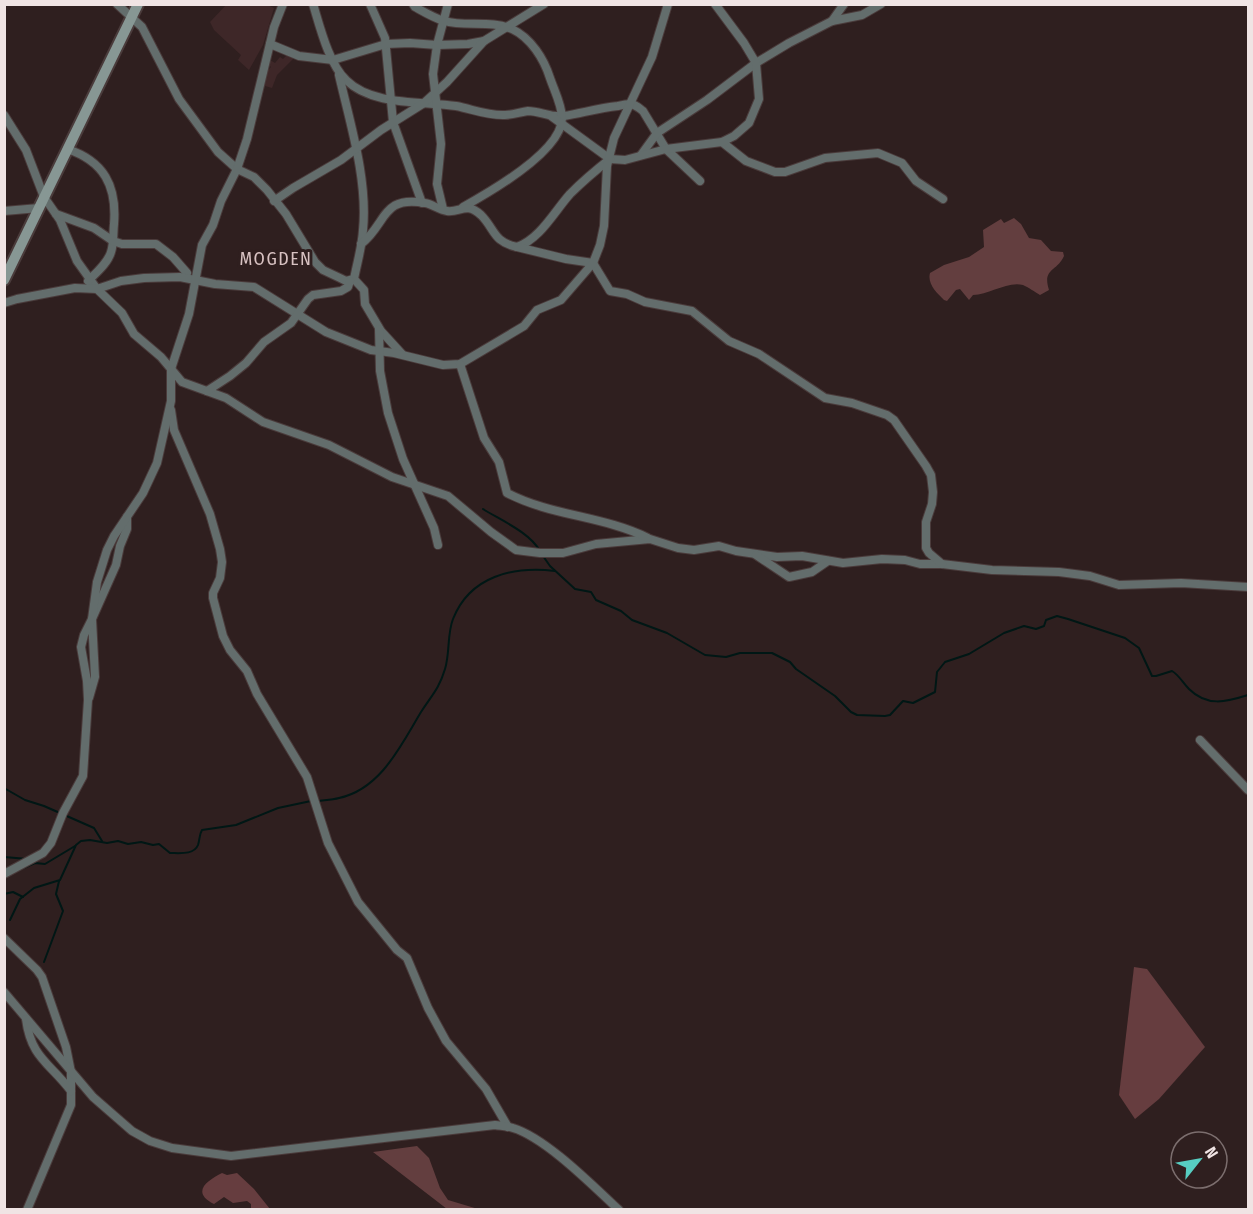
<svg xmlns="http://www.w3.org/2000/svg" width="1253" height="1214" font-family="'Fira Sans Condensed',sans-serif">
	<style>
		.built { fill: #3e2728 }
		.green { fill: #633e3f }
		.forest { fill: #663d3f }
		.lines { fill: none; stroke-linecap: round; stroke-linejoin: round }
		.stream { stroke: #001715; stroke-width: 2 }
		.street-casing { stroke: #4a3b3b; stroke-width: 10 }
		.secondary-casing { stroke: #4a3b3b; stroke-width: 14 }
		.street { stroke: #636d6c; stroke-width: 8 }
		.secondary { stroke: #879794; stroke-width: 10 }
		.labels { text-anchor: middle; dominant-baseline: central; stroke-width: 6; stroke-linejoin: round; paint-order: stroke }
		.quarter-label { font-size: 18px; letter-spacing: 1.5px; fill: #d8c2c2; stroke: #2f1f1f }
	</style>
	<rect width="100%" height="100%" fill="#2f1f1f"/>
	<!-- built -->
	<g class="built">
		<path d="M226 5H267L274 8 263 45 249 70 238 60 241 55 214 30 210 22Z"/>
		<path d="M288 54 294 58 277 75 272 88 265 86 267 71 271 67 268 64 270 60 275 63 280 57 283 59Z"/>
	</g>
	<!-- green -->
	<g class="green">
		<path d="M1014 218 1021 224 1029 238 1041 240 1051 251 1063 252 1064 256C1057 272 1042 268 1049 290L1040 295C1035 292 1028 287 1023 285 1007 281 989 295 973 295L969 300 960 289 956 290 947 301 944 300C937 293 927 284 930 273L944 265 969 257 984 247 983 230 1001 219 1004 223Z"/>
		<path d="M417 1146 429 1158 440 1188 448 1200 478 1209H447L373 1152Z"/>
	</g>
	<!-- forest -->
	<g class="forest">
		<path d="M1134 967 1147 969 1205 1047 1159 1099 1135 1119 1119 1095Z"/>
		<path d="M222 1173 227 1175 237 1173 254 1189 270 1209H251V1204L247 1201 233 1203 224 1197 214 1204C190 1192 208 1180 222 1173Z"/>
	</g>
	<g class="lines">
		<!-- stream -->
		<g class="stream">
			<path d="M483 509C502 521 529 532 540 551"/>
			<path d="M543 556 550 566 575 589 591 592 596 600 621 611 632 620 667 633 705 655 726 657 740 653H772L790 662 796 669 835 696 851 712 857 715 885 716 890 715 903 701 913 703 935 692 937 672 945 662 969 654 1004 633 1024 626 1036 629 1044 626 1046 620 1057 616 1068 619 1125 638 1139 648 1152 676H1156L1172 671C1179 675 1183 683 1189 689 1207 707 1226 702 1248 695"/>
			<path d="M4 788 25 800 44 806 94 828 102 841"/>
			<path d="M317 801C324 800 332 800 339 798 381 789 401 745 421 712 432 695 439 689 445 669 450 653 447 634 453 619 470 576 513 566 555 571"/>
			<path d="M4 857 28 859"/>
			<path d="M10 874 35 863 45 864 75 846"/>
			<path d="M4 894 13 892 23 897"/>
			<path d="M10 920 20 899 34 888 60 880 76 845 81 841 90 840 107 843 118 841 128 844 141 842 153 845 159 844 170 853C180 853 194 855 198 845 200 839 199 835 202 830L236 825 278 808 311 801"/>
			<path d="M44 962 63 911 56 894 59 881"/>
		</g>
		<defs>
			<g id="street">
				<path d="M117 4 142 27 179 99 218 152 237 169 254 177 267 190 286 214 315 262 323 270 340 278 346 281 354 279"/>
				<path d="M313 4C320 27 329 64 346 80 372 106 422 101 456 106 472 109 488 116 505 115 513 115 520 112 528 111 540 111 551 118 564 116 582 113 599 108 618 106 622 105 627 104 631 104 636 105 639 108 643 111L666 149 700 181"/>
				<path d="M370 4 385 38 393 122 422 203"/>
				<path d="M413 4 415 7C424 12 434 18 444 21 465 27 491 20 512 29 531 38 544 59 550 78 554 90 562 105 562 118 562 151 490 192 463 207"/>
				<path d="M832 21 844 4"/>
				<path d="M270 44 299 56 333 60 386 44 410 43 437 45 468 44 484 41"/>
				<path d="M339 75C350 123 368 180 363 230 362 247 357 263 354 279L364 290 365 304 381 331 402 354"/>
				<path d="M4 115 26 150 44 197 60 220 77 261 97 289 122 313 134 334 161 357 182 382 226 398 263 422 329 445 392 477 448 496 491 532 516 550 540 553H563L596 544 650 539 678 548 694 550 719 546 736 551 777 557 802 556 843 563 882 559 905 560 920 564H942L992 570 1059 572 1090 576 1119 585 1181 583 1248 587"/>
				<path d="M722 142 746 161 775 172H785L825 158 878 153 902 163 916 181 943 199"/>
				<path d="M67 149C104 161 117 186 114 224 113 233 114 243 111 252 108 263 96 273 88 281"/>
				<path d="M641 155 657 133 707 100 756 63 789 43 832 21 862 15 881 4"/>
				<path d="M610 159 625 160 666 149 722 142 734 136 749 123 759 99 756 63 744 43 715 4"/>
				<path d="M274 201 293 188 341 160 381 130 424 103 447 82 484 41 544 4"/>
				<path d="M443 209 437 184 441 144 433 74 437 45 448 4"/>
				<path d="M4 211 39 208"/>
				<path d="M56 214 94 228 113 241 122 244H156L173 257 187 273"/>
				<path d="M361 244C387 224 381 195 425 203 432 204 439 210 447 211 460 213 466 201 481 215 495 229 493 242 517 247 540 239 554 212 570 194 582 182 596 170 610 159L551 116"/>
				<path d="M517 247 566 259 593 263 610 291 627 294 645 302 692 311 729 341 759 354 825 398 852 403 887 415 894 420 926 466 931 475 933 492 932 504 926 522V548L929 553 942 564"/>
				<path d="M4 303 17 299 75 288 97 289 121 281 144 278 180 277 215 284 254 287 326 332 371 350 394 353 443 365 460 364 524 326 537 310 561 300 593 263 600 245 604 226 607 166 614 138 652 57 668 4"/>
				<path d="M379 329 380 371 388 413 403 459 434 528 438 545"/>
				<path d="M460 364 484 438 499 462 507 493C551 516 604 516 648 538"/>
				<path d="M207 391 230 376 246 363 264 342 291 323 308 299 313 295 341 291 348 287 350 281"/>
				<path d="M171 410 174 430 210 514 220 549 222 562 220 578 213 593V598L223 636 230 650 247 671 257 694 307 777 328 843 358 902 397 950 407 958 428 1008 446 1041 486 1089 508 1127"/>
				<path d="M756 555 789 577 812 572 828 561"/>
				<path d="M89 698 95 677 92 619 116 565 120 546 127 529V517"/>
				<path d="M1200 740 1248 790"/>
				<path d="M4 874 43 853 51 843 63 813 83 776 88 700 87 681 81 647 84 635 92 619 97 582 107 550 114 536 143 493 157 463 171 401V369L189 314 202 245 213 225 221 201 237 169 247 139 274 27 283 4"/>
				<path d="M4 938 37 970 42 977 66 1047 71 1072V1105L27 1210"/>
				<path d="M4 992 93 1097 132 1131 150 1141 172 1148 231 1156 495 1125C501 1126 507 1126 513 1128 546 1138 593 1186 619 1210"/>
				<path d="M26 1019C31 1058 50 1063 71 1091"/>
			</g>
			<path id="secondary" d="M4 280 138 4"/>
		</defs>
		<!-- street casing -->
		<use href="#street" class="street-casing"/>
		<!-- secondary casing -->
		<use href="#secondary" class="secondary-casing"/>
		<!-- street -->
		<use href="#street" class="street"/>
		<!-- secondary -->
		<use href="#secondary" class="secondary"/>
	</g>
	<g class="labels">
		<!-- quarter labels -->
		<g class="quarter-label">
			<text x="276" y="259">MOGDEN</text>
		</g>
	</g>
	<!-- border -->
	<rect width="1253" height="1214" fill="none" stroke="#f0e4e4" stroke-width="12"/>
	<!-- north arrow -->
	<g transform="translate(1199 1160) rotate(59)"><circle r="28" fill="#2f1f1f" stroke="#7c6e6e" stroke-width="1.5"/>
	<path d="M0-4.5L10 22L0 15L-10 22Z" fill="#57cec2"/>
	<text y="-9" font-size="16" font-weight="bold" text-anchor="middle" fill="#f0e4e4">N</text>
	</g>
</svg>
